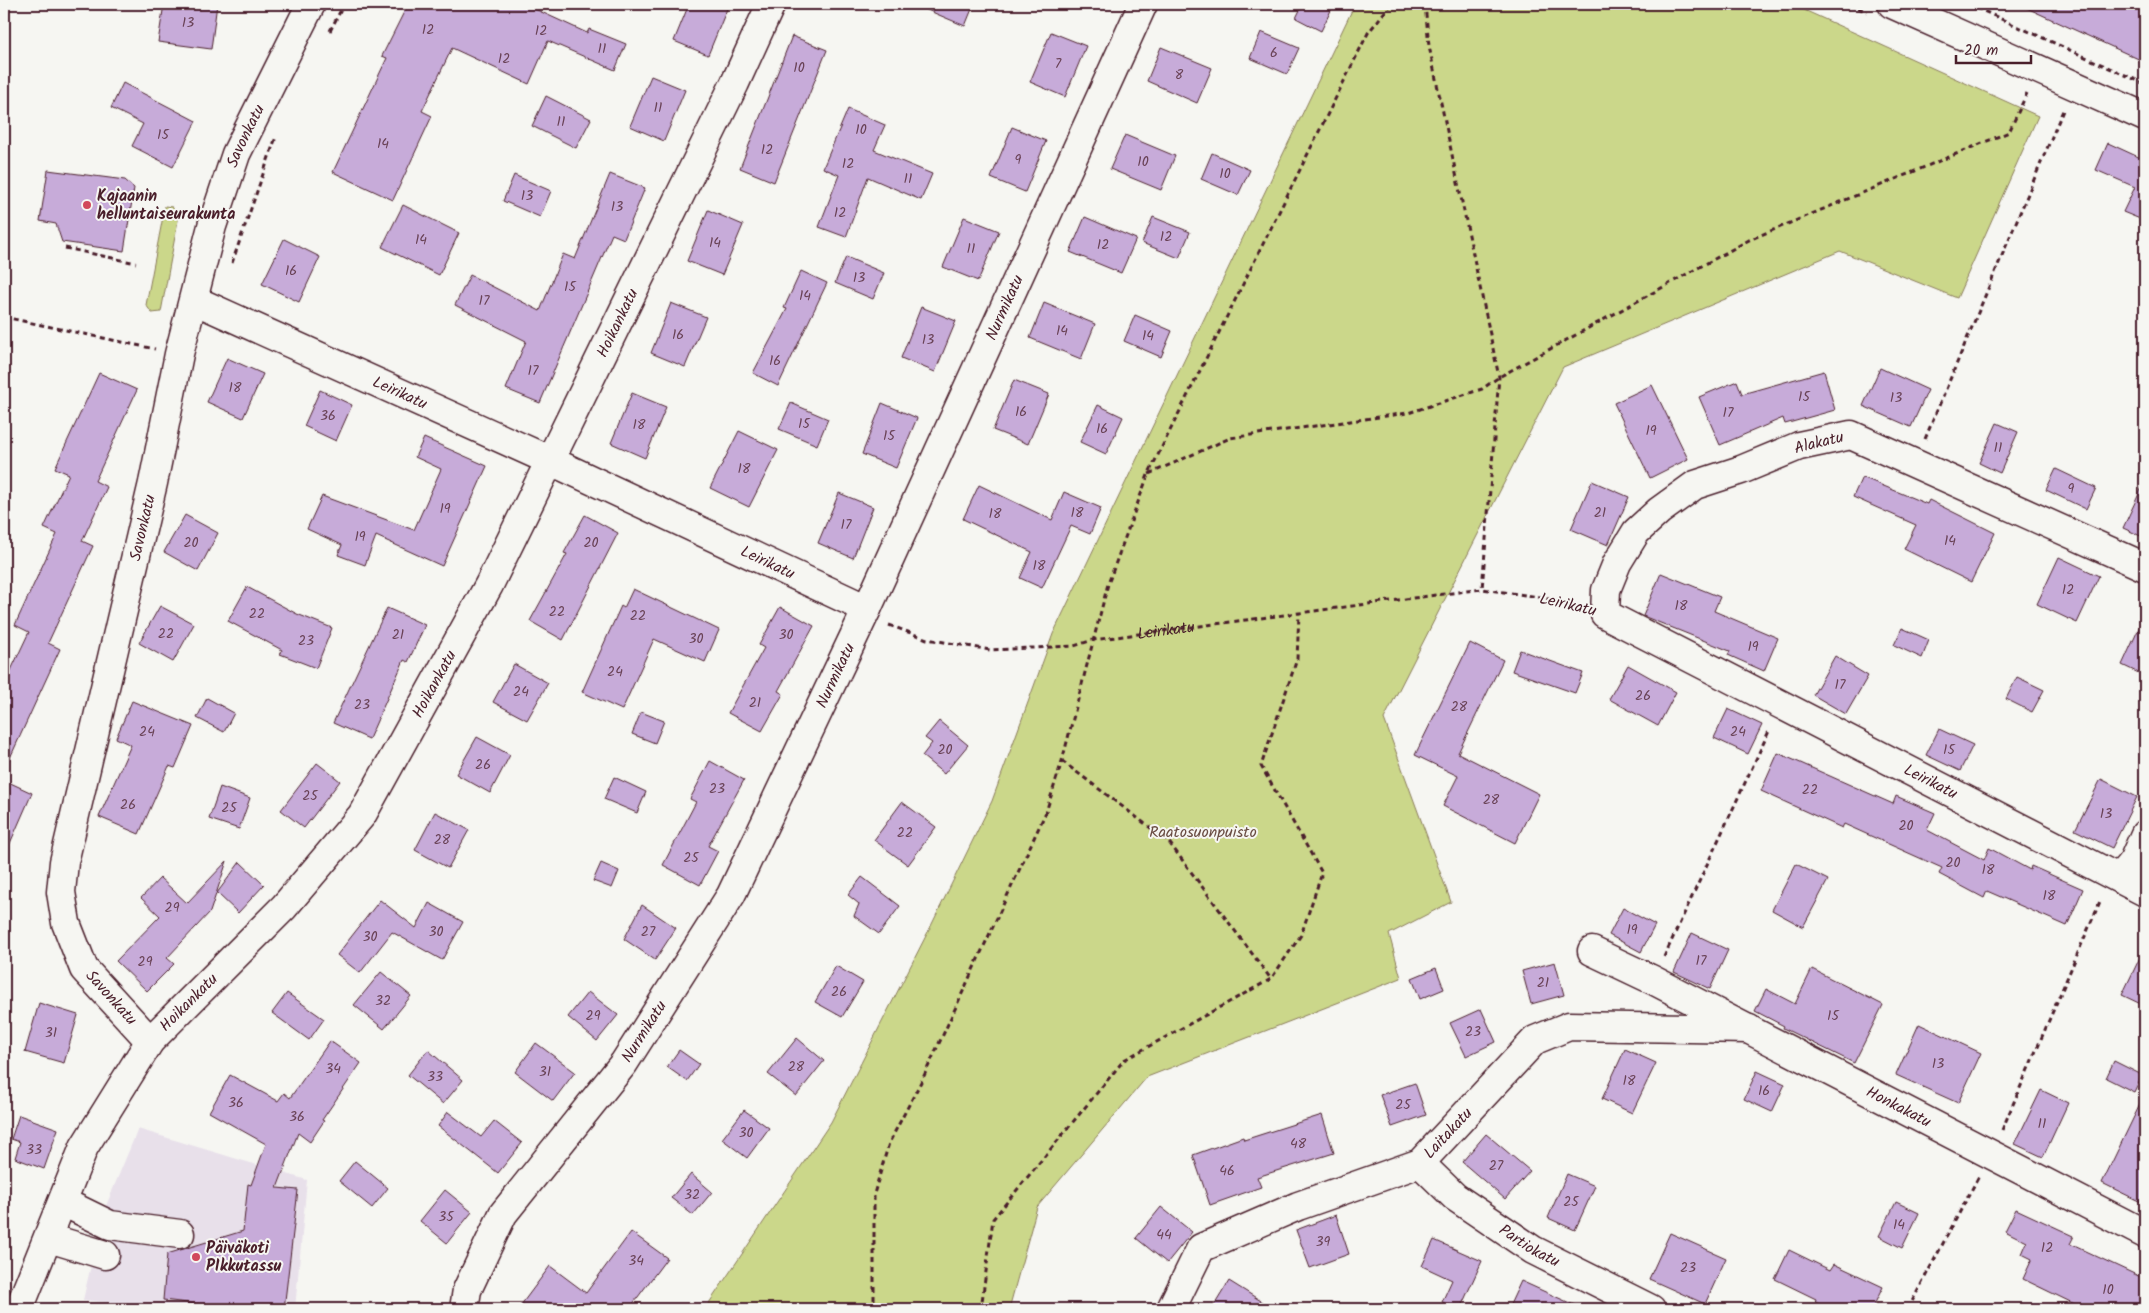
<svg xmlns="http://www.w3.org/2000/svg" width="2149" height="1313" font-family="Kalam,sans-serif">
	<style>
		.built { fill: #e8e0ea }
		.green { fill: #cbd78a; stroke: #8a7b5a }
		.building { fill: #c7abd9; stroke: #4a1f2b }
		.lines { fill: none; stroke-linecap: round; stroke-linejoin: round }
		.minor-casing { stroke: #4a1f2b; stroke-width: 31 }
		.path { stroke: #4a1f2b; stroke-width: 3; stroke-dasharray: 5 4; stroke-linecap: butt }
		.minor { stroke: #f6f6f2; stroke-width: 28 }
		.poi-dot { fill: #d1495b; stroke: #f6f6f2; stroke-width: 2 }
		.labels { text-anchor: middle; dominant-baseline: central; stroke-width: 4; stroke-linejoin: round; paint-order: stroke }
		.number-label { font-size: 14px; fill: #694256 }
		.street-label { font-size: 16px; fill: #4a1f2b; stroke: #f6f6f2 }
		.poi-label { font-size: 16px; font-weight: bold; fill: #4a1f2b; stroke: #f6f6f2; text-anchor: start }
		.park-label { font-size: 16px; fill: #6a4d43; stroke: #f6f6f2 }
	</style>
	<rect width="100%" height="100%" fill="#f6f6f2"/>
	<filter id="ink" filterUnits="userSpaceOnUse"><feTurbulence type="fractalNoise" baseFrequency=".02" numOctaves="2"/><feDisplacementMap in="SourceGraphic" scale="10" xChannelSelector="R" yChannelSelector="G"/><feConvolveMatrix kernelMatrix="1 2 1 2 8 2 1 2 1" color-interpolation-filters="sRGB"/></filter>
	<g filter="url(#ink)">
		<!-- built -->
		<path class="built" d="M138 1129 307 1180 295 1309H162L83 1300 103 1213Z"/>
		<!-- green -->
		<g class="green">
			<path d="M1355 4H1791L2038 116 1957 298 1840 251 1563 367 1384 719 1451 902 1389 934 1401 978 1147 1077 1037 1207 1009 1309H705L831 1122 931 926 992 801 1053 634Z"/>
			<path d="M165 206 172 207 179 215 161 312 152 313 146 305Z"/>
		</g>
		<!-- building -->
		<g class="building">
			<path d="M164 4H217L211 49 158 42Z"/>
			<path d="M408 4H524L587 33 589 29 626 44 615 70 548 41 529 84 452 48 422 111 432 116 393 200 333 172 387 58 382 56Z"/>
			<path d="M689 4H729L708 55 674 41Z"/>
			<path d="M913 4H974L965 26Z"/>
			<path d="M1303 4H1334L1321 31 1296 18Z"/>
			<path d="M2018 4H2145V62Z"/>
			<path d="M1051 32 1086 46 1065 97 1030 82Z"/>
			<path d="M1261 32 1299 48 1287 74 1250 58Z"/>
			<path d="M792 36 827 50 774 182 740 168Z"/>
			<path d="M1161 47 1212 68 1197 103 1147 81Z"/>
			<path d="M651 76 685 90 664 141 630 126Z"/>
			<path d="M123 83 196 121 173 167 132 146 143 124 111 108Z"/>
			<path d="M546 96 591 119 576 148 532 126Z"/>
			<path d="M848 109 885 125 874 150 932 174 921 200 868 177 846 237 819 227 839 175 823 168Z"/>
			<path d="M1012 127 1046 141 1025 192 991 178Z"/>
			<path d="M1125 135 1175 156 1161 190 1110 169Z"/>
			<path d="M2108 143 2145 160V221L2123 212 2135 187 2096 170Z"/>
			<path d="M1212 153 1250 170 1238 195 1201 179Z"/>
			<path d="M48 170 125 180 134 188 124 251 62 242 56 224 40 221Z"/>
			<path d="M610 174 645 188 624 239 612 234 540 403 506 389 526 341 455 305 470 275 540 311 563 254 575 259Z"/>
			<path d="M514 175 551 191 540 217 503 201Z"/>
			<path d="M403 205 459 233 439 275 382 247Z"/>
			<path d="M708 210 743 225 722 275 687 261Z"/>
			<path d="M964 217 999 231 978 281 943 267Z"/>
			<path d="M1085 217 1136 239 1121 273 1070 252Z"/>
			<path d="M1153 217 1190 232 1179 258 1142 243Z"/>
			<path d="M284 239 320 257 299 302 262 284Z"/>
			<path d="M846 257 884 273 873 299 835 283Z"/>
			<path d="M801 271 827 283 778 386 753 373 787 309 784 308Z"/>
			<path d="M671 303 706 317 685 367 651 353Z"/>
			<path d="M1044 303 1095 324 1081 359 1030 338Z"/>
			<path d="M921 307 956 321 935 372 901 358Z"/>
			<path d="M1135 315 1172 331 1161 357 1124 341Z"/>
			<path d="M227 358 263 374 243 418 207 402Z"/>
			<path d="M1880 368 1928 390 1911 427 1863 406Z"/>
			<path d="M1824 371 1835 410 1785 424 1783 418 1720 445 1699 397 1737 381 1742 394Z"/>
			<path d="M99 373 137 390 95 481 107 487 82 541 93 546 48 643 60 649 4 771V685L29 632 15 625 57 534 44 528 69 474 55 468Z"/>
			<path d="M1014 380 1049 394 1028 444 993 430Z"/>
			<path d="M1652 385 1688 459 1650 478 1614 403Z"/>
			<path d="M320 390 352 405 336 441 304 426Z"/>
			<path d="M632 393 666 407 645 458 611 443Z"/>
			<path d="M791 403 828 419 817 445 779 429Z"/>
			<path d="M882 403 917 418 896 468 862 454Z"/>
			<path d="M1098 405 1123 417 1106 454 1080 442Z"/>
			<path d="M1997 423 2018 432 2000 473 1979 463Z"/>
			<path d="M739 431 778 450 749 507 710 488Z"/>
			<path d="M424 438 487 466 442 566 376 536 365 565 338 555 342 545 307 529 322 496 414 530 441 469 415 457Z"/>
			<path d="M2056 469 2096 488 2086 509 2046 490Z"/>
			<path d="M1862 477 1927 504 1929 500 1995 533 1971 582 1904 549 1916 525 1853 497Z"/>
			<path d="M1592 481 1629 497 1608 545 1571 529Z"/>
			<path d="M2145 481V538L2123 528Z"/>
			<path d="M979 485 1052 520 1064 492 1101 508 1090 534 1071 526 1042 588 1020 578 1032 552 963 519Z"/>
			<path d="M839 493 873 507 853 558 818 543Z"/>
			<path d="M185 515 218 533 198 571 164 552Z"/>
			<path d="M585 515 618 533 563 640 530 621 567 554 564 553Z"/>
			<path d="M2059 557 2099 576 2077 623 2037 604Z"/>
			<path d="M1661 573 1720 597 1714 611 1778 638 1764 671 1728 655 1730 651 1643 616Z"/>
			<path d="M247 587 297 614 332 628 316 668 280 654 282 650 228 621Z"/>
			<path d="M633 589 719 630 705 662 654 639 622 710 582 692 621 606 624 608Z"/>
			<path d="M160 606 194 624 173 662 139 643Z"/>
			<path d="M780 607 814 626 778 691 783 694 762 731 728 713 764 648 759 645Z"/>
			<path d="M387 608 425 625 408 662 404 660 369 739 333 723Z"/>
			<path d="M2145 615V676L2122 665Z"/>
			<path d="M1902 628 1929 640 1922 658 1894 645Z"/>
			<path d="M1470 643 1503 660 1458 753 1539 794 1515 843 1443 806 1458 776 1415 755Z"/>
			<path d="M1520 650 1583 673 1575 693 1512 671Z"/>
			<path d="M1835 656 1868 676 1846 714 1813 695Z"/>
			<path d="M514 664 548 683 527 720 493 702Z"/>
			<path d="M1628 665 1676 692 1658 726 1609 699Z"/>
			<path d="M2017 677 2044 690 2032 712 2006 699Z"/>
			<path d="M207 698 234 713 224 732 197 718Z"/>
			<path d="M132 701 193 726 175 768 169 766 139 834 99 817 131 745 116 738Z"/>
			<path d="M1728 709 1762 725 1748 754 1714 738Z"/>
			<path d="M641 712 664 721 655 743 632 734Z"/>
			<path d="M939 721 968 745 944 774 922 756 932 743 925 738Z"/>
			<path d="M1939 729 1973 745 1960 771 1926 755Z"/>
			<path d="M477 737 510 755 490 793 456 774Z"/>
			<path d="M1778 753 1893 804 1896 796 1935 813 1927 830 1984 860 1989 848 2030 870 2031 866 2083 889 2067 926 1987 891 1984 898 1939 874 1942 868 1844 824 1842 828 1761 791Z"/>
			<path d="M710 761 744 780 708 846 718 851 700 885 663 865 696 802 690 799Z"/>
			<path d="M317 763 340 781 304 828 281 810Z"/>
			<path d="M614 777 646 792 637 813 604 799Z"/>
			<path d="M2101 779 2137 797 2112 848 2075 830Z"/>
			<path d="M4 780 32 793 4 857Z"/>
			<path d="M220 787 250 798 239 829 209 819Z"/>
			<path d="M902 802 936 827 908 865 874 840Z"/>
			<path d="M435 812 469 830 448 868 415 850Z"/>
			<path d="M227 861 210 912 167 958 174 964 147 991 116 961 160 916 141 898 160 878 187 903Z"/>
			<path d="M240 862 264 885 238 913 217 893Z"/>
			<path d="M601 863 619 871 612 888 593 881Z"/>
			<path d="M1796 864 1828 880 1803 927 1772 910Z"/>
			<path d="M862 877 900 906 879 934 854 916 859 904 848 895Z"/>
			<path d="M380 900 416 928 429 903 463 922 442 960 392 932 360 973 337 955Z"/>
			<path d="M642 905 676 928 655 960 624 939Z"/>
			<path d="M1623 908 1655 925 1641 952 1609 935Z"/>
			<path d="M1692 933 1728 950 1710 989 1674 972Z"/>
			<path d="M2145 947V1006L2122 995Z"/>
			<path d="M1555 962 1564 995 1531 1004 1522 971Z"/>
			<path d="M836 966 863 982 842 1017 815 1002Z"/>
			<path d="M1436 968 1444 989 1420 999 1412 978Z"/>
			<path d="M1812 969 1883 1005 1854 1063 1783 1028 1784 1026 1755 1011 1766 989 1795 1004Z"/>
			<path d="M381 972 411 996 384 1029 354 1005Z"/>
			<path d="M588 992 618 1015 597 1041 568 1017Z"/>
			<path d="M287 993 324 1019 309 1040 272 1013Z"/>
			<path d="M39 1003 78 1015 64 1063 25 1052Z"/>
			<path d="M1481 1009 1496 1042 1466 1056 1450 1023Z"/>
			<path d="M1919 1024 1981 1053 1958 1103 1896 1075Z"/>
			<path d="M797 1038 824 1061 796 1096 768 1074Z"/>
			<path d="M330 1041 361 1063 322 1120 324 1121 310 1142 298 1133 277 1188 298 1190 284 1309H237L163 1300 167 1254 243 1231 248 1184 251 1185 266 1144 209 1112 230 1075 278 1101 284 1093 290 1098Z"/>
			<path d="M536 1043 575 1072 553 1101 515 1072Z"/>
			<path d="M1625 1049 1656 1063 1632 1113 1602 1099Z"/>
			<path d="M428 1050 463 1080 443 1104 408 1075Z"/>
			<path d="M679 1050 699 1064 687 1081 667 1067Z"/>
			<path d="M2114 1061 2142 1075 2134 1092 2106 1078Z"/>
			<path d="M1757 1071 1785 1084 1772 1112 1744 1099Z"/>
			<path d="M1415 1083 1426 1115 1392 1127 1380 1095Z"/>
			<path d="M2041 1090 2068 1103 2043 1157 2015 1144Z"/>
			<path d="M2145 1094V1204L2102 1183Z"/>
			<path d="M744 1110 769 1128 747 1158 722 1139Z"/>
			<path d="M448 1112 481 1137 494 1121 522 1143 498 1173 438 1126Z"/>
			<path d="M19 1115 58 1129 44 1169 15 1158 20 1142 11 1139Z"/>
			<path d="M1322 1115 1334 1153 1257 1177 1261 1187 1210 1205 1193 1155 1243 1137 1244 1140Z"/>
			<path d="M1486 1134 1530 1171 1505 1199 1462 1162Z"/>
			<path d="M355 1161 388 1188 372 1208 339 1181Z"/>
			<path d="M691 1174 712 1192 693 1215 671 1198Z"/>
			<path d="M1567 1174 1595 1186 1575 1230 1548 1218Z"/>
			<path d="M445 1190 472 1212 447 1243 420 1221Z"/>
			<path d="M1896 1202 1919 1213 1902 1248 1879 1236Z"/>
			<path d="M1161 1207 1192 1232 1167 1263 1136 1238Z"/>
			<path d="M2016 1209 2074 1236 2070 1244 2145 1279V1309H2085L2023 1279 2032 1259 2022 1254 2027 1242 2005 1231Z"/>
			<path d="M1336 1215 1349 1254 1310 1268 1296 1230Z"/>
			<path d="M631 1232 667 1258 629 1309H518L550 1266 586 1293Z"/>
			<path d="M1670 1233 1726 1258 1705 1304 1649 1279Z"/>
			<path d="M1434 1240 1482 1261 1460 1309 1442 1302 1452 1280 1422 1266Z"/>
			<path d="M1789 1250 1830 1270 1834 1264 1883 1287 1872 1309H1830L1815 1302 1816 1299 1775 1279Z"/>
			<path d="M1229 1281 1274 1309H1212Z"/>
			<path d="M1521 1281 1583 1309H1508Z"/>
		</g>
		<g class="lines">
			<defs>
				<g id="minor">
					<path d="M1892 4 2145 117"/>
					<path id="s2" d="M194 300 551 461 867 609"/>
					<path id="s3" d="M2145 567 1851 435 1799 446 1741 470 1695 485 1659 511 1636 532 1617 563 1606 590 1605 614 2145 892"/>
					<path d="M2119 878 2133 861 2145 834"/>
					<path id="s4" d="M1592 951 1653 980 2145 1234"/>
					<path id="s5" d="M150 1041 84 969 66 923 61 892 64 862 153 483 179 354 212 226 236 154 311 4"/>
					<path id="s6" d="M1420 1163 1455 1197 1533 1250 1651 1309"/>
					<path d="M63 1202 110 1225 180 1234"/>
					<path d="M49 1238 105 1255"/>
					<path id="s7" d="M19 1309 84 1147 150 1041 284 907 362 815 489 585 735 83 771 4"/>
					<path id="s8" d="M464 1309 467 1290 503 1214 624 1063 731 895 867 609 1143 4"/>
					<path id="s9" d="M1171 1309 1201 1248 1298 1206 1420 1163 1535 1040 1569 1026 1749 1029"/>
				</g>
			</defs>
			<!-- minor casing -->
			<use href="#minor" class="minor-casing"/>
			<!-- path -->
			<g class="path">
				<path d="M1425 4 1429 46 1499 377 1482 589"/>
				<path d="M1850 4 1867 12"/>
				<path d="M1968 4 2145 84"/>
				<path d="M330 31 344 4"/>
				<path d="M65 248 136 263"/>
				<path d="M232 263 276 137"/>
				<path d="M4 317 155 349"/>
				<path d="M1925 439 2064 108"/>
				<path d="M1149 474 1230 438 1408 413 1482 389 1499 377 1749 240 2009 132 2027 93"/>
				<path id="s1" d="M889 625 927 639 990 650 1074 646 1093 640 1482 589 1540 597 1580 607"/>
				<path d="M1062 761 1168 841 1271 979"/>
				<path d="M1664 957 1770 729"/>
				<path d="M2002 1130 2101 899"/>
				<path d="M49 1307 69 1309"/>
				<path d="M874 1309V1194L889 1143 923 1078 1046 812 1062 761 1108 584 1148 475 1368 33 1391 4"/>
				<path d="M981 1309 993 1219 1124 1060 1271 979 1301 935 1322 873 1261 766 1297 659 1299 614"/>
				<path d="M1908 1309 1979 1176"/>
			</g>
			<!-- minor -->
			<use href="#minor" class="minor"/>
		</g>
	</g>
	<!-- markers -->
	<g class="poi-dot">
		<circle cx="87" cy="205" r="5"/>
		<circle cx="196" cy="1257" r="5"/>
	</g>
	<g class="labels">
		<!-- number labels -->
		<g class="number-label">
			<text x="188" y="23">13</text>
			<text x="428" y="30">12</text>
			<text x="541" y="31">12</text>
			<text x="602" y="49">11</text>
			<text x="1274" y="53">6</text>
			<text x="504" y="59">12</text>
			<text x="1058" y="64">7</text>
			<text x="799" y="68">10</text>
			<text x="1179" y="75">8</text>
			<text x="658" y="108">11</text>
			<text x="561" y="122">11</text>
			<text x="861" y="130">10</text>
			<text x="163" y="135">15</text>
			<text x="383" y="144">14</text>
			<text x="767" y="150">12</text>
			<text x="1018" y="160">9</text>
			<text x="1143" y="162">10</text>
			<text x="848" y="164">12</text>
			<text x="1225" y="174">10</text>
			<text x="908" y="179">11</text>
			<text x="527" y="196">13</text>
			<text x="617" y="207">13</text>
			<text x="840" y="213">12</text>
			<text x="1166" y="237">12</text>
			<text x="421" y="240">14</text>
			<text x="715" y="243">14</text>
			<text x="1103" y="245">12</text>
			<text x="971" y="249">11</text>
			<text x="291" y="271">16</text>
			<text x="859" y="278">13</text>
			<text x="570" y="287">15</text>
			<text x="805" y="296">14</text>
			<text x="484" y="301">17</text>
			<text x="1062" y="331">14</text>
			<text x="678" y="335">16</text>
			<text x="1148" y="336">14</text>
			<text x="928" y="340">13</text>
			<text x="775" y="361">16</text>
			<text x="533" y="371">17</text>
			<text x="235" y="388">18</text>
			<text x="1804" y="397">15</text>
			<text x="1896" y="398">13</text>
			<text x="1021" y="412">16</text>
			<text x="1728" y="413">17</text>
			<text x="328" y="416">36</text>
			<text x="804" y="424">15</text>
			<text x="639" y="425">18</text>
			<text x="1102" y="429">16</text>
			<text x="1651" y="431">19</text>
			<text x="889" y="436">15</text>
			<text x="1998" y="448">11</text>
			<text x="744" y="469">18</text>
			<text x="2071" y="489">9</text>
			<text x="445" y="509">19</text>
			<text x="1077" y="513">18</text>
			<text x="1600" y="513">21</text>
			<text x="995" y="514">18</text>
			<text x="846" y="525">17</text>
			<text x="360" y="537">19</text>
			<text x="1950" y="541">14</text>
			<text x="191" y="543">20</text>
			<text x="591" y="543">20</text>
			<text x="1039" y="566">18</text>
			<text x="2068" y="590">12</text>
			<text x="1681" y="606">18</text>
			<text x="557" y="612">22</text>
			<text x="257" y="614">22</text>
			<text x="638" y="616">22</text>
			<text x="166" y="634">22</text>
			<text x="398" y="635">21</text>
			<text x="786" y="635">30</text>
			<text x="696" y="639">30</text>
			<text x="306" y="641">23</text>
			<text x="1753" y="647">19</text>
			<text x="615" y="672">24</text>
			<text x="1840" y="685">17</text>
			<text x="521" y="692">24</text>
			<text x="1643" y="696">26</text>
			<text x="755" y="703">21</text>
			<text x="362" y="705">23</text>
			<text x="1459" y="707">28</text>
			<text x="147" y="732">24</text>
			<text x="1738" y="732">24</text>
			<text x="945" y="750">20</text>
			<text x="1949" y="750">15</text>
			<text x="483" y="765">26</text>
			<text x="717" y="789">23</text>
			<text x="1810" y="790">22</text>
			<text x="310" y="796">25</text>
			<text x="1491" y="800">28</text>
			<text x="128" y="805">26</text>
			<text x="229" y="808">25</text>
			<text x="2106" y="814">13</text>
			<text x="1906" y="826">20</text>
			<text x="905" y="833">22</text>
			<text x="442" y="840">28</text>
			<text x="691" y="858">25</text>
			<text x="1953" y="863">20</text>
			<text x="1988" y="870">18</text>
			<text x="2049" y="896">18</text>
			<text x="172" y="908">29</text>
			<text x="1632" y="930">19</text>
			<text x="436" y="932">30</text>
			<text x="648" y="932">27</text>
			<text x="370" y="937">30</text>
			<text x="1701" y="961">17</text>
			<text x="145" y="962">29</text>
			<text x="1543" y="983">21</text>
			<text x="839" y="992">26</text>
			<text x="383" y="1001">32</text>
			<text x="593" y="1016">29</text>
			<text x="1833" y="1016">15</text>
			<text x="1473" y="1032">23</text>
			<text x="51" y="1033">31</text>
			<text x="1938" y="1064">13</text>
			<text x="796" y="1067">28</text>
			<text x="333" y="1069">34</text>
			<text x="545" y="1072">31</text>
			<text x="435" y="1077">33</text>
			<text x="1629" y="1081">18</text>
			<text x="1764" y="1091">16</text>
			<text x="236" y="1103">36</text>
			<text x="1403" y="1105">25</text>
			<text x="297" y="1117">36</text>
			<text x="2042" y="1124">11</text>
			<text x="746" y="1133">30</text>
			<text x="1298" y="1144">48</text>
			<text x="34" y="1150">33</text>
			<text x="1496" y="1166">27</text>
			<text x="1227" y="1171">46</text>
			<text x="692" y="1195">32</text>
			<text x="1571" y="1202">25</text>
			<text x="446" y="1217">35</text>
			<text x="1899" y="1225">14</text>
			<text x="1164" y="1235">44</text>
			<text x="1323" y="1242">39</text>
			<text x="2047" y="1248">12</text>
			<text x="636" y="1261">34</text>
			<text x="1688" y="1268">23</text>
			<text x="2108" y="1290">10</text>
		</g>
		<!-- street labels -->
		<g class="street-label">
			<text stroke="none"><textPath href="#s5" startOffset="958">Savonkatu</textPath></text>
			<text stroke="none"><textPath href="#s8" startOffset="1144">Nurmikatu</textPath></text>
			<text stroke="none"><textPath href="#s7" startOffset="1164">Hoikankatu</textPath></text>
			<text stroke="none"><textPath href="#s2" startOffset="226">Leirikatu</textPath></text>
			<text transform="translate(1819 443) rotate(-14)">Alakatu</text>
			<text stroke="none"><textPath href="#s5" startOffset="552">Savonkatu</textPath></text>
			<text stroke="none"><textPath href="#s2" startOffset="631">Leirikatu</textPath></text>
			<text transform="translate(1568 605) rotate(13)">Leirikatu</text>
			<text stroke="none"><textPath href="#s1" startOffset="282">Leirikatu</textPath></text>
			<text stroke="none"><textPath href="#s8" startOffset="739">Nurmikatu</textPath></text>
			<text stroke="none"><textPath href="#s7" startOffset="759">Hoikankatu</textPath></text>
			<text stroke="none"><textPath href="#s3" startOffset="1018">Leirikatu</textPath></text>
			<text transform="translate(111 998) rotate(48)">Savonkatu</text>
			<text stroke="none"><textPath href="#s7" startOffset="354">Hoikankatu</textPath></text>
			<text stroke="none"><textPath href="#s8" startOffset="334">Nurmikatu</textPath></text>
			<text stroke="none"><textPath href="#s4" startOffset="344">Honkakatu</textPath></text>
			<text stroke="none"><textPath href="#s9" startOffset="344">Laitakatu</textPath></text>
			<text stroke="none"><textPath href="#s6" startOffset="138">Partiokatu</textPath></text>
		</g>
		<!-- poi labels -->
		<g class="poi-label">
			<text x="97" y="196">Kajaanin<tspan x="97" dy="18">helluntaiseurakunta</tspan></text>
			<text x="206" y="1248">Päiväkoti<tspan x="206" dy="18">PIkkutassu</tspan></text>
		</g>
		<!-- park labels -->
		<g class="park-label">
			<text x="1203" y="832">Raatosuonpuisto</text>
		</g>
	</g>
	<!-- margin -->
	<rect width="2149" height="1313" fill="none" stroke="#f6f6f2" stroke-width="20"/>
	<rect x="10" y="10" width="2129" height="1293" fill="none" stroke="#4a1f2b" stroke-width="2" filter="url(#ink)"/>
	<!-- scale -->
	<path d="M1956 55v8h75v-8" fill="none" stroke="#4a1f2b" stroke-width="2.5"/>
	<text x="1964" y="55" font-size="15" fill="#4a1f2b" stroke="#f6f6f2" stroke-width="4" paint-order="stroke">20 m</text>
</svg>
